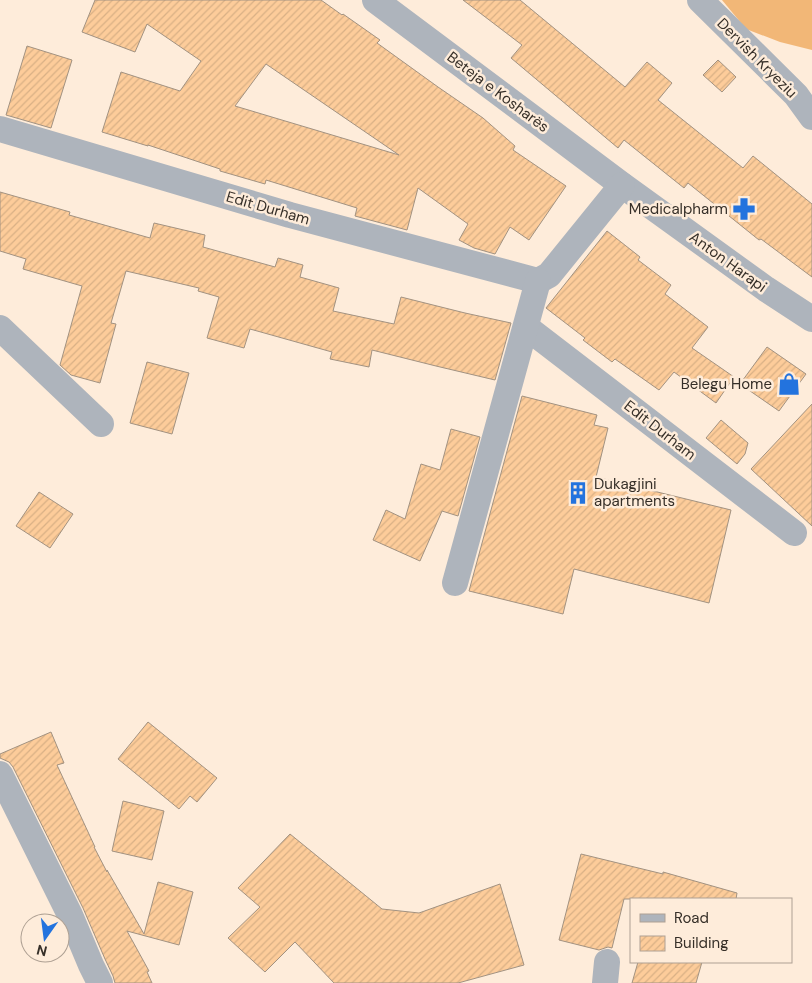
<svg xmlns="http://www.w3.org/2000/svg" width="812" height="983" font-family="'DM Sans',sans-serif">
	<style>
		.grass { fill: #f2b777 }
		.building { fill: url(#building-hatch); stroke: #a29281; fill-rule: evenodd }
		.lines { fill: none; stroke-linecap: round; stroke-linejoin: round }
		.minor { stroke: #aeb4bc; stroke-width: 26 }
		.labels { text-anchor: middle; dominant-baseline: central; stroke-width: 5; stroke-linejoin: round; paint-order: stroke }
		.street-label { font-size: 15px; fill: #362f28; stroke: #feecda }
		.poi-label { font-size: 15px; fill: #362f28; stroke: #feecda; text-anchor: end }
	</style>
	<defs>
		<pattern id="building-hatch" width="6" height="6" patternUnits="userSpaceOnUse" patternTransform="scale(1.25)"><rect width="6" height="6" fill="#fdcc9a"/><path d="M-1 1l2-2M0 6l6-6M5 7l2-2" fill="none" stroke="#d9b085"/></pattern>
	</defs>
	<rect width="100%" height="100%" fill="#feecda"/>
	<!-- grass -->
	<path class="grass" d="M722 0H812V50L780 42 746 29Z"/>
	<!-- building -->
	<g class="building">
		<path d="M95 0H321L342 15 343 14 380 40 377 43 438 87 483 118 515 146 513 150 566 186 529 240 510 227 495 254 474 248 459 240 468 224 418 188 407 230 355 216 357 208 266 180 265 184 220 171V169L148 145V146L102 132 121 72 180 91 201 61 147 24 135 52 82 32ZM266 64 399 155 235 106Z"/>
		<path d="M463 0H520L625 87 647 62 672 83 658 100 743 168 753 156 812 204V277L761 239 759 240 688 183 684 188 624 140 618 148 511 58 522 45Z"/>
		<path d="M27 46 72 60 51 128 6 115Z"/>
		<path d="M718 60 736 77 722 92 703 75Z"/>
		<path d="M0 192 70 212 69 215 150 238 154 223 205 235 203 247 275 267 278 258 303 265 300 277 339 288 333 311 394 324 401 297 465 313 511 323 495 380 436 366 372 350 369 367 330 359 332 352 250 329 244 348 207 338 219 297 198 291 199 288 126 271 111 323 116 324 100 383 71 375 60 365 82 286 23 269 26 259 0 251Z"/>
		<path d="M607 231 640 257 638 260 671 285 665 294 708 327 692 348 734 377 716 403 674 372 659 390 615 359 612 362 583 340 585 338 546 308Z"/>
		<path d="M767 347 806 374 779 411 740 384Z"/>
		<path d="M147 362 189 373 172 434 130 423Z"/>
		<path d="M522 396 597 415 594 425 608 428 596 477 731 510 709 603 574 569 563 614 469 591Z"/>
		<path d="M812 404V526L751 469Z"/>
		<path d="M721 420 748 443 745 454 737 464 706 438Z"/>
		<path d="M451 429 480 437 458 516 442 511 420 561 373 540 386 510 405 519 421 464 440 470Z"/>
		<path d="M39 492 73 514 50 548 16 526Z"/>
		<path d="M148 722 217 778 197 802 190 796 179 809 118 759Z"/>
		<path d="M51 732 64 763 57 765 95 847H94L107 872V870L144 934 158 882 193 892 179 945 127 931 149 971 147 972 152 983H115L113 976 105 959 83 908 13 767 9 762 0 758V754Z"/>
		<path d="M123 801 164 811 152 860 112 851Z"/>
		<path d="M290 834 382 909 419 913 500 884 524 965 458 983H334L295 942 265 972 228 938 260 907 238 888Z"/>
		<path d="M581 854 663 874V872L737 893 736 899H624L612 948 608 947 599 950 559 940Z"/>
		<path d="M638 962H702L696 983H632Z"/>
	</g>
	<g class="lines">
		<!-- minor -->
		<g class="minor">
			<path d="M375 0 622 185 766 289 812 319"/>
			<path d="M700 0 796 95 812 117"/>
			<path d="M0 129 290 215 538 281 549 275 622 185"/>
			<path d="M526 327 794 533"/>
			<path d="M0 328 101 424"/>
			<path d="M455 583 538 281"/>
			<path d="M0 774 70 915 91 965 100 983"/>
			<path d="M605 983 607 962"/>
		</g>
	</g>
	<!-- icons -->
	<defs>
		<symbol id="pharmacy-bare" viewBox="-9 -9 18 18"><path d="M-2-6h4v4h4v4h-4v4h-4v-4h-4v-4h4Z" fill="#2373de" stroke="#feecda" stroke-width="2.5" paint-order="stroke"/></symbol>
		<symbol id="shop-bare" viewBox="-9 -9 18 18"><path d="M-5-2.5h2.3a2.7 3.5 0 0 1 5.4 0H5L5.5 6h-11ZM-1.5-2.5h3a1.5 2.3 0 0 0-3 0Z" fill="#2373de" stroke="#feecda" stroke-width="2.5" paint-order="stroke"/></symbol>
		<symbol id="building-bare" viewBox="-9 -9 18 18"><path d="M-4-6H4V6H1V3H-1V6H-4ZM-2.5-4.3h1.7v1.8h-1.7ZM.8-4.3h1.7v1.8H.8ZM-2.5-1h1.7V.8h-1.7ZM.8-1h1.7V.8H.8Z" fill="#2373de" stroke="#feecda" stroke-width="2.5" paint-order="stroke"/></symbol>
	</defs>
	<g fill-rule="evenodd">
		<use href="#pharmacy-bare" x="728" y="193" width="32" height="32"/>
		<use href="#shop-bare" x="773" y="368" width="32" height="32"/>
		<use href="#building-bare" x="562" y="477" width="32" height="32"/>
	</g>
	<g class="labels">
		<!-- street labels -->
		<g class="street-label">
			<text transform="translate(757 58) rotate(45)">Dervish Kryeziu</text>
			<text transform="translate(498 92) rotate(37)">Beteja e Kosharës</text>
			<text transform="translate(268 208) rotate(16)">Edit Durham</text>
			<text transform="translate(728 262) rotate(36)">Anton Harapi</text>
			<text transform="translate(660 430) rotate(38)">Edit Durham</text>
		</g>
		<!-- poi labels -->
		<g class="poi-label">
			<text x="728" y="209">Medicalpharm</text>
			<text x="772" y="384">Belegu Home</text>
			<text x="594" y="484" text-anchor="start">Dukagjini<tspan x="594" dy="17">apartments</tspan></text>
		</g>
	</g>
	<!-- legend -->
	<rect x="630" y="898" width="162" height="65" fill="#feecda" stroke="#aea093"/>
	<rect x="640" y="914" width="25" height="8" fill="#aeb4bc" stroke="#aea093"/>
	<text x="674" y="923" font-size="15" fill="#362f28">Road</text>
	<rect x="640" y="936" width="25" height="15" fill="url(#building-hatch)" stroke="#aea093"/>
	<text x="674" y="948" font-size="15" fill="#362f28">Building</text>
	<!-- north arrow -->
	<g transform="translate(45 938) rotate(194)"><circle r="24" fill="#feecda" stroke="#aea093"/>
	<path d="M0-4L9 19L0 12L-9 19Z" fill="#2373de"/>
	<text y="-8" font-size="14" font-weight="bold" text-anchor="middle" fill="#362f28">N</text>
	</g>
</svg>
